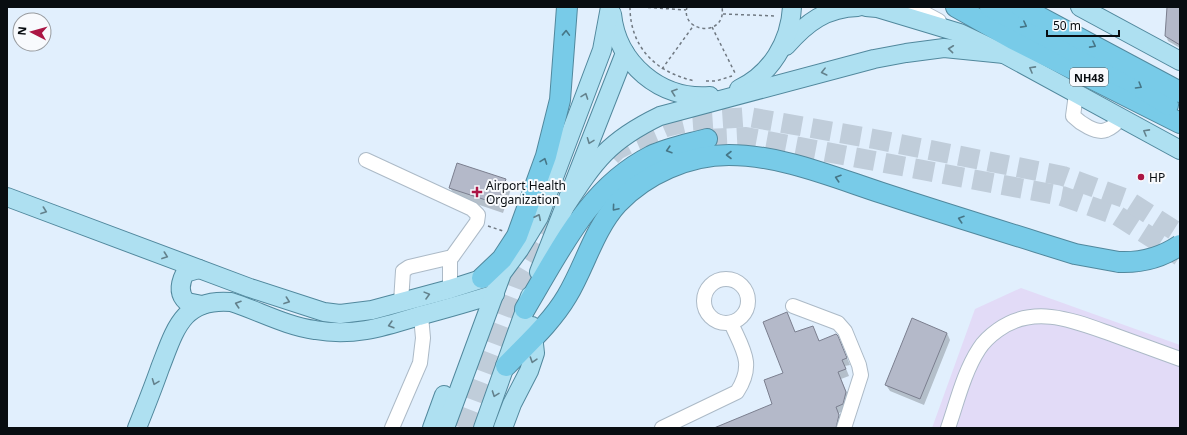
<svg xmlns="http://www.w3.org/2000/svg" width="1187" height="435" font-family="'Noto Sans',sans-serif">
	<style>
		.green { fill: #e2dbf7 }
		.shadow { fill: #0003 }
		.building { fill: #b4b9c9; stroke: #7b7f8f }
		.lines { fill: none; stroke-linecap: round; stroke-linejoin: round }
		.highway-tunnel { stroke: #c0cdda; stroke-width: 20; stroke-dasharray: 20 10; stroke-linecap: butt }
		.minor-casing { stroke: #acbac7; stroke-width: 16 }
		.major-casing { stroke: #51889d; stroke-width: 20 }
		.highway-casing { stroke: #51889d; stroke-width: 22 }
		.path { stroke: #707982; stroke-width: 1.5; stroke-dasharray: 3 3; stroke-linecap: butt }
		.minor { stroke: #fff; stroke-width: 14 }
		.major { stroke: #aee0f1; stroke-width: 18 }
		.highway { stroke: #78cbe8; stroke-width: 20 }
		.highway-bridge-casing { stroke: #51889d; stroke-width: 22; stroke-linecap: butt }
		.highway-bridge { stroke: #78cbe8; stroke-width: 20 }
		.oneway { stroke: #467687 }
		.oneway2 { stroke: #63818c }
		.poi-dot { fill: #ab1644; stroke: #f8fafd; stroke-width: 1.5 }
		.labels { text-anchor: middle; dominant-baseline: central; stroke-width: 4; stroke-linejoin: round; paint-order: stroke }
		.shield { fill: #f8fafd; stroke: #505458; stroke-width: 1 }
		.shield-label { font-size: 11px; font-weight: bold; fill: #080d11 }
		.poi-label { font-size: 12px; fill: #080d11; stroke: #f8fafd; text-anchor: start }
	</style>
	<rect width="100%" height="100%" fill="#e1effd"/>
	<!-- green -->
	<g class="green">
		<path d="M1021 288 1180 345V354L1054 310H1043L997 324 943 428H932L975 309Z"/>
		<path d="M1032 321 1062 323 1180 364V428H953C965 394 973 351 1006 331 1014 326 1024 324 1032 321Z"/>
	</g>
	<!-- shadow -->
	<g class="shadow">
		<path d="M1169 7H1180V48L1168 41 1166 36Z"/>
		<path d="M505 180 511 189 503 213 456 197 450 188Z"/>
		<path d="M786 313 795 333 812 327 820 342 841 343 850 365 845 366 849 376 841 379 850 400 846 410 839 413 842 423 841 428H722L774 404 785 373Z"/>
		<path d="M947 333 950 340 924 405 890 391 886 385Z"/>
	</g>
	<!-- building -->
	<g class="building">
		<path d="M1167 7H1180V45L1165 36Z"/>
		<path d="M457 163 506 179 498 204 449 188Z"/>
		<path d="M787 312 795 332 813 326 819 341 836 334 838 336 847 358 842 360 846 369 838 372 846 392 843 404 836 407 839 415 836 428H714L772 404 764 380 783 373 763 322Z"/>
		<path d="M912 318 947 333 920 399 885 385Z"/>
	</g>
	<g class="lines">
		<!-- highway-tunnel -->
		<g class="highway-tunnel">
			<path d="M707 139 746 137 1062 196 1118 216 1180 256"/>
			<path d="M611 156 617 150 636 140 666 127 691 121 749 117 874 139 1063 176 1124 198 1180 234"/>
			<path d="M462 428 520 277 546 233 558 218"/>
		</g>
		<defs>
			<g id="minor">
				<path d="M913 7 939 21"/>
				<path d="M1076 94 1073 116C1080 123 1096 134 1106 130 1112 128 1117 123 1121 118"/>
				<path d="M366 160 472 209 478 215 477 222 452 257 409 267 403 271 401 302"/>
				<path d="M450 259V289"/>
				<circle cx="726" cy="301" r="22"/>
				<path d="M793 306 838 323 845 331 859 365 861 375 844 428"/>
				<path d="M392 428 420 363 423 338 421 316"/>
				<path d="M662 428 737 392C755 364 743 350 731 323"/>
				<path d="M948 428C957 402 964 372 979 349 984 341 991 335 998 330 1035 303 1077 322 1114 335 1136 343 1158 351 1180 359"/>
			</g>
			<g id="major">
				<path d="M866 7 877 8 960 33 1004 54 1180 150"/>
				<path d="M1080 7 1180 61"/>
				<path d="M612 14C617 63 660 100 710 96"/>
				<path d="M786 46C807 22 826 8 858 7"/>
				<path d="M739 89C771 74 790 42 792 7"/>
				<path d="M7 197 250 288 324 312 340 314 372 310 450 289 497 274"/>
				<path d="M564 208C595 161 608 141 660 116L874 59 906 53 944 48 1004 54"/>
				<path d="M199 269 185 273C180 283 178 294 187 302L202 305"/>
				<path d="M539 272 625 53"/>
				<path d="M137 428C145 408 153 388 160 368 175 330 182 298 231 302 259 311 286 326 315 330 353 337 383 327 419 316 445 309 470 302 495 294"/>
				<path d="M432 428 444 395"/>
				<path d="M445 428 502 273 519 250 539 217 602 50 610 7"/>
				<path d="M483 428 530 296"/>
				<path d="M503 428 512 404 529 371 535 353 532 326"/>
			</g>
			<g id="highway">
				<path d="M956 7 1013 39 1180 123"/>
				<path d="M990 7 1137 85 1168 105"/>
				<path d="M1021 7 1180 92"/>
				<path d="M482 278 502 259 517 236 546 156 560 100 567 7"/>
				<path d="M525 309C560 251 588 188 651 156 668 148 689 144 707 139"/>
				<path d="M506 366C527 344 551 323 567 296 585 266 594 229 618 203 646 174 688 155 729 155 781 155 833 177 882 193 946 214 1011 234 1075 254L1119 262"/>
			</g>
		</defs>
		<!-- minor casing -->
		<use href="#minor" class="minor-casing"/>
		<!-- major casing -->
		<use href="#major" class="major-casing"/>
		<!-- highway casing -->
		<use href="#highway" class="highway-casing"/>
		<!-- path -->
		<g class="path">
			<path d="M630 7C630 48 657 73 695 81"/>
			<path d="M642 7 686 10"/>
			<path d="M687 7C680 33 727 38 722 7"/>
			<path d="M723 14 777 16"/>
			<path d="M712 27 736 75"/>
			<path d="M662 69 694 25"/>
			<path d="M706 81H716L732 76"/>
			<path d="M488 226 503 231"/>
		</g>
		<!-- minor -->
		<use href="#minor" class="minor"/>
		<!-- major -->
		<use href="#major" class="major"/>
		<!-- highway -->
		<use href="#highway" class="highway"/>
		<defs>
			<path id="highway-bridge" d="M1119 262C1142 263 1161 258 1180 245"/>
		</defs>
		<!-- highway-bridge casing -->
		<use href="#highway-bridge" class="highway-bridge-casing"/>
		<!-- highway-bridge -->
		<use href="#highway-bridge" class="highway-bridge"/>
	</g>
	<!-- one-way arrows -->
	<defs><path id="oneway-chevron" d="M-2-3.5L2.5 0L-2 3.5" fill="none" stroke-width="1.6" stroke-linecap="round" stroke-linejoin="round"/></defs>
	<g class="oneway">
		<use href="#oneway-chevron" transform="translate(1024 25) rotate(28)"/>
		<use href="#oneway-chevron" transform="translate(566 33) rotate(-88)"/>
		<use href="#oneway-chevron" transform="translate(1093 45) rotate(28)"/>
		<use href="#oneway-chevron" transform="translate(1139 86) rotate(31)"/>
		<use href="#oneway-chevron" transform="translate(669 150) rotate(163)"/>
		<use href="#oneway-chevron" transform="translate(729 155) rotate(180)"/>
		<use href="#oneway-chevron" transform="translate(544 161) rotate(-70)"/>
		<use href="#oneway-chevron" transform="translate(838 178) rotate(-162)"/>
		<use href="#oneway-chevron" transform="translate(615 208) rotate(130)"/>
		<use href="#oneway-chevron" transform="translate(961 219) rotate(-162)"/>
	</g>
	<g class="oneway2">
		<use href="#oneway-chevron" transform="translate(951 49) rotate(-174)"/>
		<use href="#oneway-chevron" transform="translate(1032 69) rotate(-151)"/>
		<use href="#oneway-chevron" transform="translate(824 72) rotate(166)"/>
		<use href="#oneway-chevron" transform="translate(674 92) rotate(-161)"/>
		<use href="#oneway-chevron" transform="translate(585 96) rotate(-70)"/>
		<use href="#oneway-chevron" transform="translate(1146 132) rotate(-151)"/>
		<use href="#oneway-chevron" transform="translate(590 141) rotate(111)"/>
		<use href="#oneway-chevron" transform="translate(44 211) rotate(20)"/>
		<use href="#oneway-chevron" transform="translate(538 217) rotate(-64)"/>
		<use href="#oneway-chevron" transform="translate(165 256) rotate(20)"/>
		<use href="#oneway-chevron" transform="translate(427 295) rotate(-15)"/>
		<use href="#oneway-chevron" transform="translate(287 301) rotate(20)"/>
		<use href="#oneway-chevron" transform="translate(238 304) rotate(-162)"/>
		<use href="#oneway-chevron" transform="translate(391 325) rotate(164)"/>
		<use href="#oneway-chevron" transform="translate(533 360) rotate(108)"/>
		<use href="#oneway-chevron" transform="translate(155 382) rotate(111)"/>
		<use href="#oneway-chevron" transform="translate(495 394) rotate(110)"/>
	</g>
	<!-- markers -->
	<g class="poi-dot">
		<circle cx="1141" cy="177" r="4"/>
		<path d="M475 186h4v4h4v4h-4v4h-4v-4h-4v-4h4z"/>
	</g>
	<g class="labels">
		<!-- shield labels -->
		<rect class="shield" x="1070" y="68" width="38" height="18" rx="3"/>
		<g class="shield-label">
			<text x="1089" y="77">NH48</text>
		</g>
		<!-- poi labels -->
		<g class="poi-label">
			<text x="1149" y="177">HP</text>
			<text x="486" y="185">Airport Health<tspan x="486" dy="14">Organization</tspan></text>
		</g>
	</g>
	<!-- border -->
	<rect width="1187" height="435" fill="none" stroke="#080d11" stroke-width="16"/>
	<!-- north arrow -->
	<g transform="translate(32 32) rotate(276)"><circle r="19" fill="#f8fafd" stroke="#989b9f"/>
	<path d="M0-3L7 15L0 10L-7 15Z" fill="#ab1644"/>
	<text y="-6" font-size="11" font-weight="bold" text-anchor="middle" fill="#080d11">N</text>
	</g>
	<!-- scale -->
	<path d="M1047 30v6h72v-6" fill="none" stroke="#080d11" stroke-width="2"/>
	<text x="1053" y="30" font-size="12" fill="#080d11" stroke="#f8fafd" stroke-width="3" paint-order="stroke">50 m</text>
</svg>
